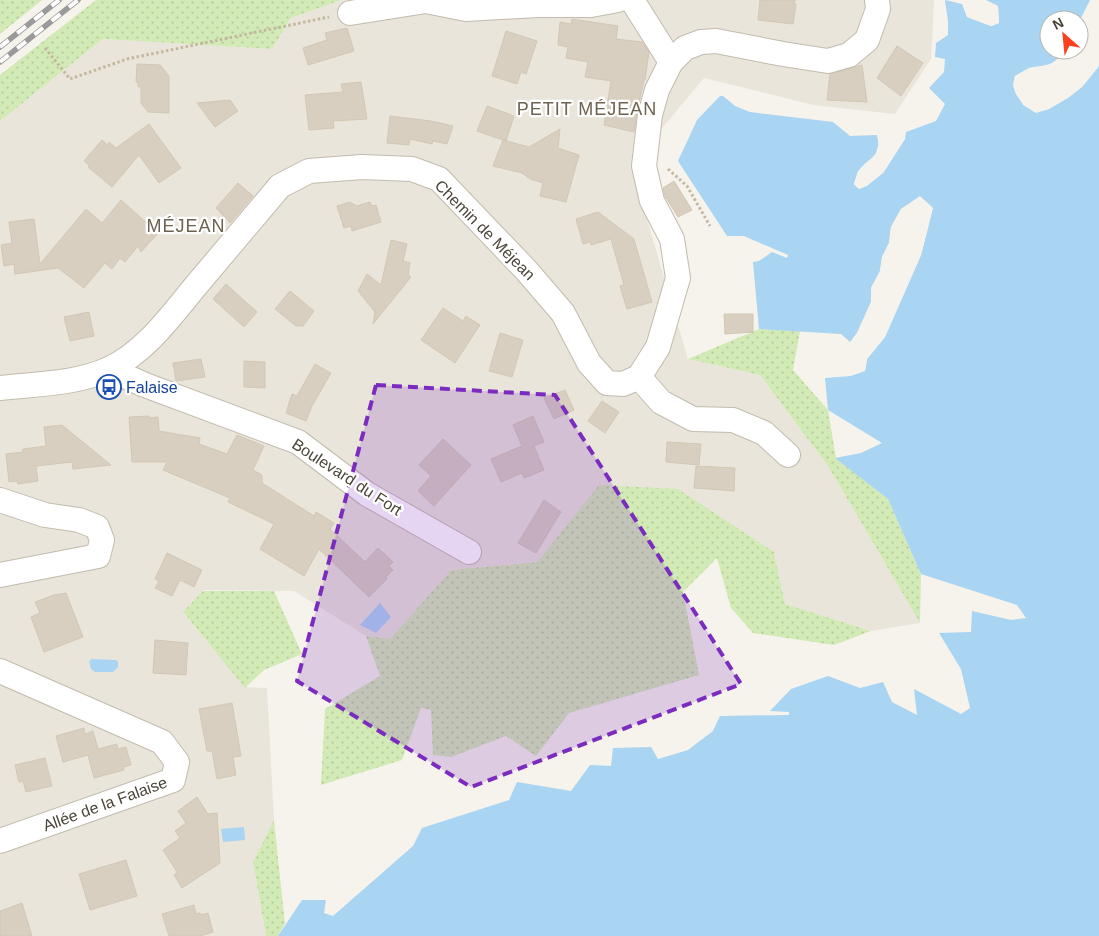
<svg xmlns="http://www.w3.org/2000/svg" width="1099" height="936" font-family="Helvetica,sans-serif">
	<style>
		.residential { fill: #eae5da }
		.green { fill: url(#green-dots) }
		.water { fill: #a9d4f2 }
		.pier { fill: #f6f3ec }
		.building { fill: #d8cfc1; stroke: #d3c7b4 }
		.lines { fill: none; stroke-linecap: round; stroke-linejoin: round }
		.minor-casing { stroke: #c2bbae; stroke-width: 26 }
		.path { stroke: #c4b79f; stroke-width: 3; stroke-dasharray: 2.5 2.5; stroke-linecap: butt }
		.minor { stroke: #fff; stroke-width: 24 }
		.rail-casing { stroke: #9a9a9a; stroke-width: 5.5 }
		.rail { stroke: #fff; stroke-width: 4; stroke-dasharray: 11; stroke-linecap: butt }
		.marked { fill: #7b2cbf; fill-opacity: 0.2; stroke: #7b2cbf; stroke-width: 4; stroke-dasharray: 10 6; stroke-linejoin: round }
		.labels { text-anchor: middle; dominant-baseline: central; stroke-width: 4.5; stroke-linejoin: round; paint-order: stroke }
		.street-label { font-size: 16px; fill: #4b4439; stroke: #fff }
		.transit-label { font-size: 16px; fill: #164399; stroke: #fff; text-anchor: start }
		.neighbourhood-label { font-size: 18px; letter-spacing: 1px; fill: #6e6250; stroke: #fff }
	</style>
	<defs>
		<pattern id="green-dots" width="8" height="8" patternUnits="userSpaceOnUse" patternTransform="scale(1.25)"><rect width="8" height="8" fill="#d2eab5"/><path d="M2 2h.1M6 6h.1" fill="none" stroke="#b6ca9c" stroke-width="1.8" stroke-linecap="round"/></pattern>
	</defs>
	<rect width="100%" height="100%" fill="#f6f3ec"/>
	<!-- residential -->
	<path class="residential" d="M341 0H934L931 59 895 114 813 105 704 78 631 165 688 359 760 375 828 466 920 623 871 631 785 604 774 552 599 485 537 562 451 570 390 639 366 636 294 591 204 590 183 613 245 687 267 688 274 820 253 862 266 936H0V121L103 39 272 49 291 18Z"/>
	<!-- green -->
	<g class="green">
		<path d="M0 0H42L0 34Z"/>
		<path d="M96 0H341L291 18 272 49 103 39 0 121V75Z"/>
		<path d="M759 329 800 331 793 370 828 410 836 458 888 499 921 574 920 623 828 466 760 375 688 359Z"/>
		<path d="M599 485 678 489 774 552 785 604 871 631 834 645 753 633 731 608 717 558 683 592 699 675 569 713 536 756 506 736 451 757 433 755 431 710 421 708 402 760 321 785 325 709 380 676 366 636 390 639 451 570 537 562Z"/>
		<path d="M203 591H274L302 654 264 670 245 688 183 612Z"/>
		<path d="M274 820 285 924 278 936H266L253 862Z"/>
	</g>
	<!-- water -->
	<g class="water">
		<path d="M945 0 962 4 967 17 991 26 999 23 998 6 986 0H1090L1079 22V20H1049V50H1064C1054 68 1046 64 1029 68 1024 70 1019 74 1015 76 1009 93 1023 105 1036 112L1049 109 1082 87 1099 66V936H278L302 900H326L324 913 333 916 413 846 422 828 509 800 517 782 571 791 590 765 611 766 613 748 651 747 658 759 688 750 713 731 720 716 789 715V712L770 711 791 689 828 676 860 688 883 682 892 702 917 715 914 689 961 714 970 708 961 669 939 633 971 632 972 611 1011 620 1026 618 1017 605 921 574 888 499 835 458 861 453 882 443 828 410 825 378 851 376 865 371 867 359 885 337 921 255 933 208 920 197 901 209 891 227 889 243 882 257 880 271 871 288V302L857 333 850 342 841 334 759 329 753 262 759 261 772 252 787 258 788 255 744 236H727L678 161 697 120 720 96H723L735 106 750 112 833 122 850 136 877 135C883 158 867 157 858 172 856 176 855 181 854 184L859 189 883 173 905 139 906 132 936 121 945 104 929 88 944 72 945 59 935 57 936 43 948 35V21Z"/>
		<path d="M380 603 391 617 376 633 360 625Z"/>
		<path d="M92 659 116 660 118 662V667L113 672H95L91 669 89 661Z"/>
		<path d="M244 827 245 840 223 842 221 829Z"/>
	</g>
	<!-- pier -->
	<g class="pier">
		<path d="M983 0 998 6 999 23 991 26 967 17 962 1 964 2 969 15 991 23 996 21 995 8Z"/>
		<path d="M1064 50 1066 51 1060 62 1048 68 1029 71 1017 78 1016 86 1024 103 1036 110 1048 107 1067 96 1080 85 1099 63V66L1082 87 1068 98 1049 109 1036 113 1023 105 1013 86 1015 76 1028 69 1047 66 1058 59Z"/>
		<path d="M905 129V139L883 173 867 186 859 189 854 184 858 171 875 156 879 143 877 135 879 133 882 144 877 158 861 173 857 184 860 186 866 184 881 171 902 138Z"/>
		<path d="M920 196 933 208 921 255 885 337 867 359 865 371 862 369 865 357 883 335 919 254 930 209 919 200 903 211 893 228 891 243 884 257 883 272 874 288 873 303 860 334 852 344H849L857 333 871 302V288L880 271 882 257 889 243 891 227 901 209Z"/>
	</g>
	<!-- building -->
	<g class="building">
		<path d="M760 0H795L794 4H796L793 24 758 20Z"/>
		<path d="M572 19 618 26 616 39 642 42 649 52 645 80H644L637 111 634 132 604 125 611 81 585 77 588 62 566 58 568 47 558 45 560 22 571 24Z"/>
		<path d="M347 28 354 51 308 65 303 48 327 40 325 33Z"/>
		<path d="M506 31 537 41 526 74 521 72 517 84 492 76Z"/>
		<path d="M897 46 923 63 901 96 877 78Z"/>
		<path d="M137 64 160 65 169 76V113L148 112 141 103V87H138V82H136Z"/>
		<path d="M862 65 867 102 827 100 830 74Z"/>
		<path d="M361 82 367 119 333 121 334 128 309 130 305 95 343 92 341 84Z"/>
		<path d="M230 100 238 111 215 127 197 103Z"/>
		<path d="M487 106 514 116 506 141 477 131Z"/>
		<path d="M390 116 431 121 453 126 447 144 433 141 432 144 410 139 409 145 387 143Z"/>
		<path d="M149 124 181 168 159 183 139 155 112 187 88 167 90 166 84 161 102 140 108 145 109 142 116 148Z"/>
		<path d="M560 129 558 148 579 155 566 202 540 196 543 183 530 179 522 173 493 166 503 140 529 147Z"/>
		<path d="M674 181 692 210 678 217 665 196 663 188Z"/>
		<path d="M238 183 253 196 230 223 216 208Z"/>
		<path d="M121 200 158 233 141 252 138 246 125 262 120 258 112 269 105 263 84 288 58 268 15 274 14 264 4 266 1 245 12 243 9 222 34 219 40 264 86 209 102 223Z"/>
		<path d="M350 202 357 206 370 202 372 206 376 205 381 222 352 231 351 226 344 228 337 206Z"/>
		<path d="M598 212 634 239 652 302 627 309 620 286 624 285 611 239 591 245 590 242 583 244 576 219Z"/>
		<path d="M391 240 407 244 403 261 410 263 408 275 411 277 373 324 375 312 358 291 367 274 381 285Z"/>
		<path d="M226 284 257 312 244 327 213 299Z"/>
		<path d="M290 291 314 311 303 326H296L275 309Z"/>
		<path d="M443 308 463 321 466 316 480 325 455 363 421 340Z"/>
		<path d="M89 312 94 336 70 341 64 317Z"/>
		<path d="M724 314H753V332L725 334Z"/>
		<path d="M500 333 523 340 512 377 489 371Z"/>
		<path d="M201 359 205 377 176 381 173 363Z"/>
		<path d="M244 361 265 362V388L244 387Z"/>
		<path d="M315 364 331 373 312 406 306 421 286 413 292 394 297 396Z"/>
		<path d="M565 390 574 410 554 419 544 398Z"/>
		<path d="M602 401 619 412 605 433 588 421Z"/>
		<path d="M149 416V418L158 417 159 431 200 438 199 444 227 454 237 435 264 446 253 470 262 475V483L314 516 316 512 334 523 330 529 365 562 378 548 393 562 389 566 393 570 386 577 387 579 369 597 319 549 304 576 260 549 274 524 228 502 230 498 163 470 167 462H132L129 417Z"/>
		<path d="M533 416 544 442 534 446 544 470 524 478 522 473 501 482 491 459 522 446 513 425Z"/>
		<path d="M62 425 111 465 73 469 72 462 36 466 38 481 18 484 17 481 9 482 6 454 23 452V449L46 446 44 427Z"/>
		<path d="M443 439 471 465 434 506 418 491 431 476 419 465Z"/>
		<path d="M667 442 701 444 699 465 666 462Z"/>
		<path d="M696 466 735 468 734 491 694 488Z"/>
		<path d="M544 500 561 512 536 553 518 543Z"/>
		<path d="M167 553 202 570 194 587 180 580 172 596 155 588 159 581 155 579Z"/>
		<path d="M66 593 83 637 44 652 31 617 40 613 35 602 54 595Z"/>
		<path d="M155 640 188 643 186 675 153 673Z"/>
		<path d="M232 703 241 756 233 757 236 775 217 779 212 751H207L199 709Z"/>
		<path d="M84 728 85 734 93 731 98 749 117 744 118 749 126 747 131 765 123 767 124 770 94 778 88 755 63 762 56 736Z"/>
		<path d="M45 758 52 786 26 792 23 781 19 782 15 765Z"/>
		<path d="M197 797 208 814 217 813 220 863 182 888 174 875 177 872 163 850 180 838 175 831 186 823 178 811Z"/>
		<path d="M126 860 137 896 90 910 79 874Z"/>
		<path d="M22 903 32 936H0V911Z"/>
		<path d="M194 905 196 914 200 913 201 915 208 913 213 932 200 936H169L162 914Z"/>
	</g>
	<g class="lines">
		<defs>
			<g id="minor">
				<path d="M632 0 671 62"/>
				<path d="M350 13 426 1 466 9 538 5H591L618 0"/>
				<path d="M109 369 145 385 298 442 367 494 469 552"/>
				<path d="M639 377 661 402 693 419 733 420 764 433 788 455"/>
				<path d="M0 388C35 384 76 384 109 369 147 351 172 314 199 282 226 250 253 218 280 186L309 171 362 167 412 169 439 179 526 270 563 313 589 363 607 383 623 384 639 377 658 347 678 278 672 239 652 201 644 166 650 115 657 90 671 62 685 48 701 42 716 41 783 54 828 61 849 55 867 40 878 9 877 0"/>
				<path d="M0 500 45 515 79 520 97 527 102 540 98 556 0 575"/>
				<path d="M0 671 162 742 177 762 173 780 0 841"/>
			</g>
		</defs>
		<!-- minor casing -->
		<use href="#minor" class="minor-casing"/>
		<!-- path -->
		<g class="path">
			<path d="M45 48 70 79 127 59 329 17"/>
			<path d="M668 169 687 186 710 226"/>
		</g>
		<!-- minor -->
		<use href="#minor" class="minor"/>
		<defs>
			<g id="rail">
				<path d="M0 47 59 0"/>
				<path d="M0 62 78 0"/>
			</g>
		</defs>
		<!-- rail casing -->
		<use href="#rail" class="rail-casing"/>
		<!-- rail -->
		<use href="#rail" class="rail"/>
	</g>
	<!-- marked area -->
	<path class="marked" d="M376 385 555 395 741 684 471 787 297 681Z"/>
	<!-- icons -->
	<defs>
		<symbol id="bus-ring" viewBox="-11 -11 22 22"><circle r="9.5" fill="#fff" stroke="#1a4fb4" stroke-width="1.5"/><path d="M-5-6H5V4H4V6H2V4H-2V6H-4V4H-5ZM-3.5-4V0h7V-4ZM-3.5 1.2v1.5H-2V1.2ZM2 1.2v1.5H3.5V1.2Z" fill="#1a4fb4"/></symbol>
	</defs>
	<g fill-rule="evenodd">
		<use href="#bus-ring" x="95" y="373" width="28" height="28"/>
	</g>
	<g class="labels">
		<!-- street labels -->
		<g class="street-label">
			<text transform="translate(485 230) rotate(45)">Chemin de Méjean</text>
			<text transform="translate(347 477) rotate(33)">Boulevard du Fort</text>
			<text transform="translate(105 804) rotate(-20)">Allée de la Falaise</text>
		</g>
		<!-- transit labels -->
		<g class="transit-label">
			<text x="126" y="387">Falaise</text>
		</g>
		<!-- neighbourhood labels -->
		<g class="neighbourhood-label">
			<text x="587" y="109">PETIT MÉJEAN</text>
			<text x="186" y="226">MÉJEAN</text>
		</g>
	</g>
	<!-- north arrow -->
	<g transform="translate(1064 35) rotate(333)"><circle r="24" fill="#ffffff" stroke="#b7b4b0"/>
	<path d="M0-4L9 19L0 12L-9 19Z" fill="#fc3f1d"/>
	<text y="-8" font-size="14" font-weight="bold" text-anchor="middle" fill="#4b4439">N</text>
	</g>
</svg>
